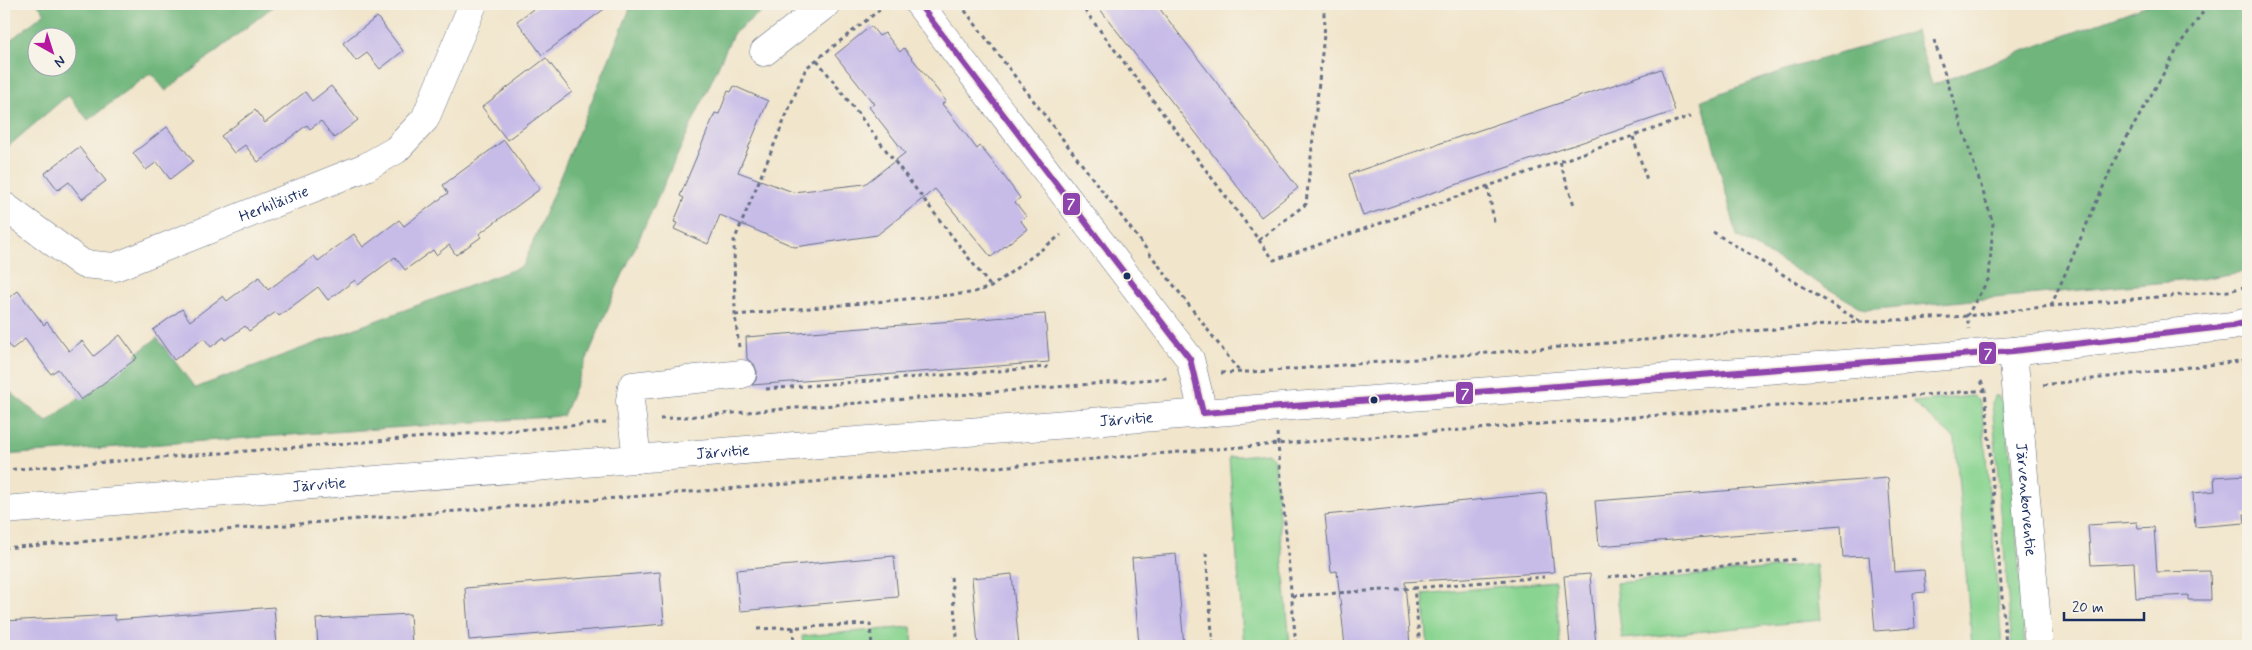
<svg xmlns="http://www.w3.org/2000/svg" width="2252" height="650" font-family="Mynerve,sans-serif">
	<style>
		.green { fill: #8ad491; stroke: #528278 }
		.forest { fill: #6fb67b; stroke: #45726c; fill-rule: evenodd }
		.building { fill: #c7bce8 }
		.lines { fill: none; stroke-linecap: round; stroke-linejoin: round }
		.minor-casing { stroke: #666f84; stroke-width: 29 }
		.path { stroke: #666f84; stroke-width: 3; stroke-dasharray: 4 4; stroke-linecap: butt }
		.minor { stroke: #fff; stroke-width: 28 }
		.bus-1-casing { stroke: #f7f3e8; stroke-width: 10 }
		.bus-1 { stroke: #8e44ad; stroke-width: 6 }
		.bus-dot { fill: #1b2f5e; stroke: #f7f3e8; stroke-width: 2 }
		.labels { text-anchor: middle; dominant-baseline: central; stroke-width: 5; stroke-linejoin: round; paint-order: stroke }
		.street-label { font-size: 16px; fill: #1b2f5e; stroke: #f7f3e8 }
		.line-badge { stroke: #f7f3e8; stroke-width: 2 }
		.badge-label { font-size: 14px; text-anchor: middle; font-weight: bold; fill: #fff }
	</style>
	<rect width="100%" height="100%" fill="#f7f3e8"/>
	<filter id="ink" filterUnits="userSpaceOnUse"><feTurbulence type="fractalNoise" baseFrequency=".02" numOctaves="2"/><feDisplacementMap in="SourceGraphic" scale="10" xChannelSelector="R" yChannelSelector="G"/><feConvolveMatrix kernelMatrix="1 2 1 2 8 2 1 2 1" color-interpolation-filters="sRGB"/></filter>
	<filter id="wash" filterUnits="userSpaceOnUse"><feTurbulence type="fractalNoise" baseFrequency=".0096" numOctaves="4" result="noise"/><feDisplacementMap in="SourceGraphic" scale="20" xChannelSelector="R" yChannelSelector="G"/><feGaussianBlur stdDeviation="1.12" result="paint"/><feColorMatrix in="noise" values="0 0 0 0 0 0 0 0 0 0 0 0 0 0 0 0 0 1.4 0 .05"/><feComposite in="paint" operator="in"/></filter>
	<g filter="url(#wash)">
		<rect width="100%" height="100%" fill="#f1e5cb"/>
		<!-- green -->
		<g class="green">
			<path d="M1973 396 1979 400 1982 409 2002 646H1972L1955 439 1912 402Z"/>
			<path d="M1995 396H1998L2003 404 2010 452 2025 646H2012L1992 402Z"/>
			<path d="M1268 453 1274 459 1290 646H1244L1229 457Z"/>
			<path d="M1816 564 1821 620 1622 639 1616 583Z"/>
			<path d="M1555 581 1561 646H1428L1423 594Z"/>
			<path d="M911 627 913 646H803L802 636Z"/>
		</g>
		<!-- forest -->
		<g class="forest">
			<path d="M37 4H276L166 91 151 73 88 120 68 95 4 150V45L45 13ZM38 38H68V68H38Z"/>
			<path d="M632 4H770L733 34 616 289 563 416 4 455V387L47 422 157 338 195 388 523 266Z"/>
			<path d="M2150 4H2248V271L2201 279 1865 310 1737 236 1702 100 1791 68 1916 31 1932 85Z"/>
		</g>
		<g id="blocks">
			<!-- building -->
			<g class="building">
				<path d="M540 4H611L542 55 517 21Z"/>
				<path d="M1096 4H1156L1298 188 1261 217Z"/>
				<path d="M377 17 403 51 380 69 367 53 356 61 343 43Z"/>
				<path d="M871 26 879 36 885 33 900 52 904 48 946 101 942 104 955 120 977 149 980 146 1001 172 1020 198 1015 202 1026 216 1021 221 1027 229 991 257 935 189 877 235 795 247 720 215 708 244 674 229 677 223 674 222 684 198 680 196 715 113 719 114 728 91 731 92 734 86 768 101 738 172 793 192 865 184 905 153 869 107 874 104 835 55Z"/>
				<path d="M546 58 572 92 507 140 482 107Z"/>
				<path d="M1661 69 1675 111 1363 216 1349 174Z"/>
				<path d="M331 86 358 120 334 138 321 121 310 129 307 125 258 162 245 145 234 153 221 136 255 110 265 123 305 92 312 101Z"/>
				<path d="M167 127 193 161 170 179 157 162 146 170 133 153Z"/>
				<path d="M504 140 540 189 479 234 481 237 456 255 449 245 436 255 433 250 405 270 395 257 358 285 355 280 328 300 318 287 279 316 276 312 249 331 245 326 226 340 224 337 211 347 204 338 174 360 153 330 182 309 190 321 223 296 227 301 259 277 268 290 314 256 318 261 354 234 363 247 399 220 404 226 448 193 443 185Z"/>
				<path d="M79 147 106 181 82 199 69 182 58 190 45 173Z"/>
				<path d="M18 291 44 325 47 322 69 351 82 341 94 356 120 335 137 358 81 400 58 369 51 374 25 339 12 349 4 338V301Z"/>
				<path d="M1045 314 1049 362 752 385 756 380 757 372 754 364 747 359 746 337Z"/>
				<path d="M2248 475V514H2244L2245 523 2195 527 2193 493 2215 491 2214 477Z"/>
				<path d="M1888 478 1895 572 1924 570 1926 592 1913 593 1915 628 1875 631 1869 556 1843 557 1841 526 1599 546 1595 501Z"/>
				<path d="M1546 493 1554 572 1405 582 1410 646H1345L1337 571 1331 572 1325 515Z"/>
				<path d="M2137 522 2138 528 2154 527 2157 572 2210 571 2211 600H2188V595L2136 598 2134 563 2091 565 2088 525Z"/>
				<path d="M1176 554 1184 646H1139L1132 558Z"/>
				<path d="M894 556 898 597 740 611 736 570Z"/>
				<path d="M660 572 664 624 469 640 465 588Z"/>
				<path d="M1012 574 1019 646H978L972 578Z"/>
				<path d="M1590 574 1596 646H1570L1564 576Z"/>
				<path d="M274 607 277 646H4V621L115 615V620Z"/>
				<path d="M410 614 412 646H318L316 619Z"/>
			</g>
		</g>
	</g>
	<g filter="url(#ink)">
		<use href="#blocks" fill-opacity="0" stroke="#666f84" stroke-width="1"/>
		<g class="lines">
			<defs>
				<g id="minor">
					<path d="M919 4 1190 359 1203 413"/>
					<path d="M764 52 826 4"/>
					<path id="s1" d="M4 206 83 264 115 267 366 167 396 150 425 119 473 4"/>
					<path id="s2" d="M2013 351 2039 646"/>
					<path d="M637 459 630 401 632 386 742 374"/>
					<path id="s3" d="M4 510 1203 413 2013 351 2232 326 2248 322"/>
				</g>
			</defs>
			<!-- minor casing -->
			<use href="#minor" class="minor-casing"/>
			<!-- path -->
			<g class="path">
				<path d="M960 4 1239 371"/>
				<path d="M1080 4 1274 260 1691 116"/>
				<path d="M1934 40 1993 223 1989 278 1967 316 1969 329"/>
				<path d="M817 60 991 287"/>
				<path d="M1633 137 1647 180"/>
				<path d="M1560 162 1574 205"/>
				<path d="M1488 186 1494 222"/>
				<path d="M1713 232 1861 322"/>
				<path d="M1259 240 1306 204 1325 25 1323 4"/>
				<path d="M2051 306 2118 153 2182 41 2209 4"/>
				<path d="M735 315 971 293 991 287 1061 235"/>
				<path d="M739 347 735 315 734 241 806 68 887 4"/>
				<path d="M1221 373 1271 371 1861 322 1967 316 2051 306 2228 291 2248 286"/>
				<path d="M1981 381 1985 390 2006 646"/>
				<path d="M2043 385 2248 360"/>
				<path d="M766 389 1048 367"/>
				<path d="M660 419 1167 378"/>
				<path d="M1277 433 1296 646"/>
				<path d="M4 470 606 423"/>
				<path d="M4 548 1278 444 1989 390"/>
				<path d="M1206 553 1213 646"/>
				<path d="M951 577 958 646"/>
				<path d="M1608 577 1798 559"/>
				<path d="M1414 588 1544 577"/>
				<path d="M1292 596 1414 588 1420 646"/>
				<path d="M793 627 794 646"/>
				<path d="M757 629 870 624 872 646"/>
				<path d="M627 646 665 643"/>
			</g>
			<!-- minor -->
			<use href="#minor" class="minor"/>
			<defs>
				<g id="bus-1">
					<path d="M919 4 1190 359 1203 413"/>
					<path d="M1203 413 2013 351 2232 326 2248 322"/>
				</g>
			</defs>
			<!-- bus-1 casing -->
			<use href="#bus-1" class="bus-1-casing"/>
			<!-- bus-1 -->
			<use href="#bus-1" class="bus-1"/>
		</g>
	</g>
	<!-- markers -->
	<g class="bus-dot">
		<circle cx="1127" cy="276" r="4.5"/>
		<circle cx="1374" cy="400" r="4.5"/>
	</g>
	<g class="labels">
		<!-- street labels -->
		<g class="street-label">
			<text stroke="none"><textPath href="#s1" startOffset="301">Herhiläistie</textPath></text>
			<text stroke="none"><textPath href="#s3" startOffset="1126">Järvitie</textPath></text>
			<text stroke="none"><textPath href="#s3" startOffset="721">Järvitie</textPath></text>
			<text stroke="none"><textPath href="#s3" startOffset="316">Järvitie</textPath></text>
			<text stroke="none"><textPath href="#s2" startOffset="149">Järvenkorventie</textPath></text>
		</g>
	</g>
	<g class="line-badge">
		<rect x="1062" y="192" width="19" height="24" rx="5" fill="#8e44ad"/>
		<rect x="1978" y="341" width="19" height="24" rx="5" fill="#8e44ad"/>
		<rect x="1455" y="381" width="19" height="24" rx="5" fill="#8e44ad"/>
	</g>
	<g class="badge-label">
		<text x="1071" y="208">7</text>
		<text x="1988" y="358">7</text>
		<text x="1465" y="398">7</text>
	</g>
	<!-- margin -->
	<rect width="2252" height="650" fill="none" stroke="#f7f3e8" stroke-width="20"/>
	<!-- north arrow -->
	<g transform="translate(52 52) rotate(141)"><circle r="24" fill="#f7f3e8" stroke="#9fa5b1"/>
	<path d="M0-4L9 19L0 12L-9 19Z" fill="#b5179e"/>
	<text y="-8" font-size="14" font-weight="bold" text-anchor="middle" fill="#1b2f5e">N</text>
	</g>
	<!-- scale -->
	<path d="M2064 612v8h80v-8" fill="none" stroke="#1b2f5e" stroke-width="2.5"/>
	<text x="2072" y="612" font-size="15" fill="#1b2f5e" stroke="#f7f3e8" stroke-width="4" paint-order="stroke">20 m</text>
</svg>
